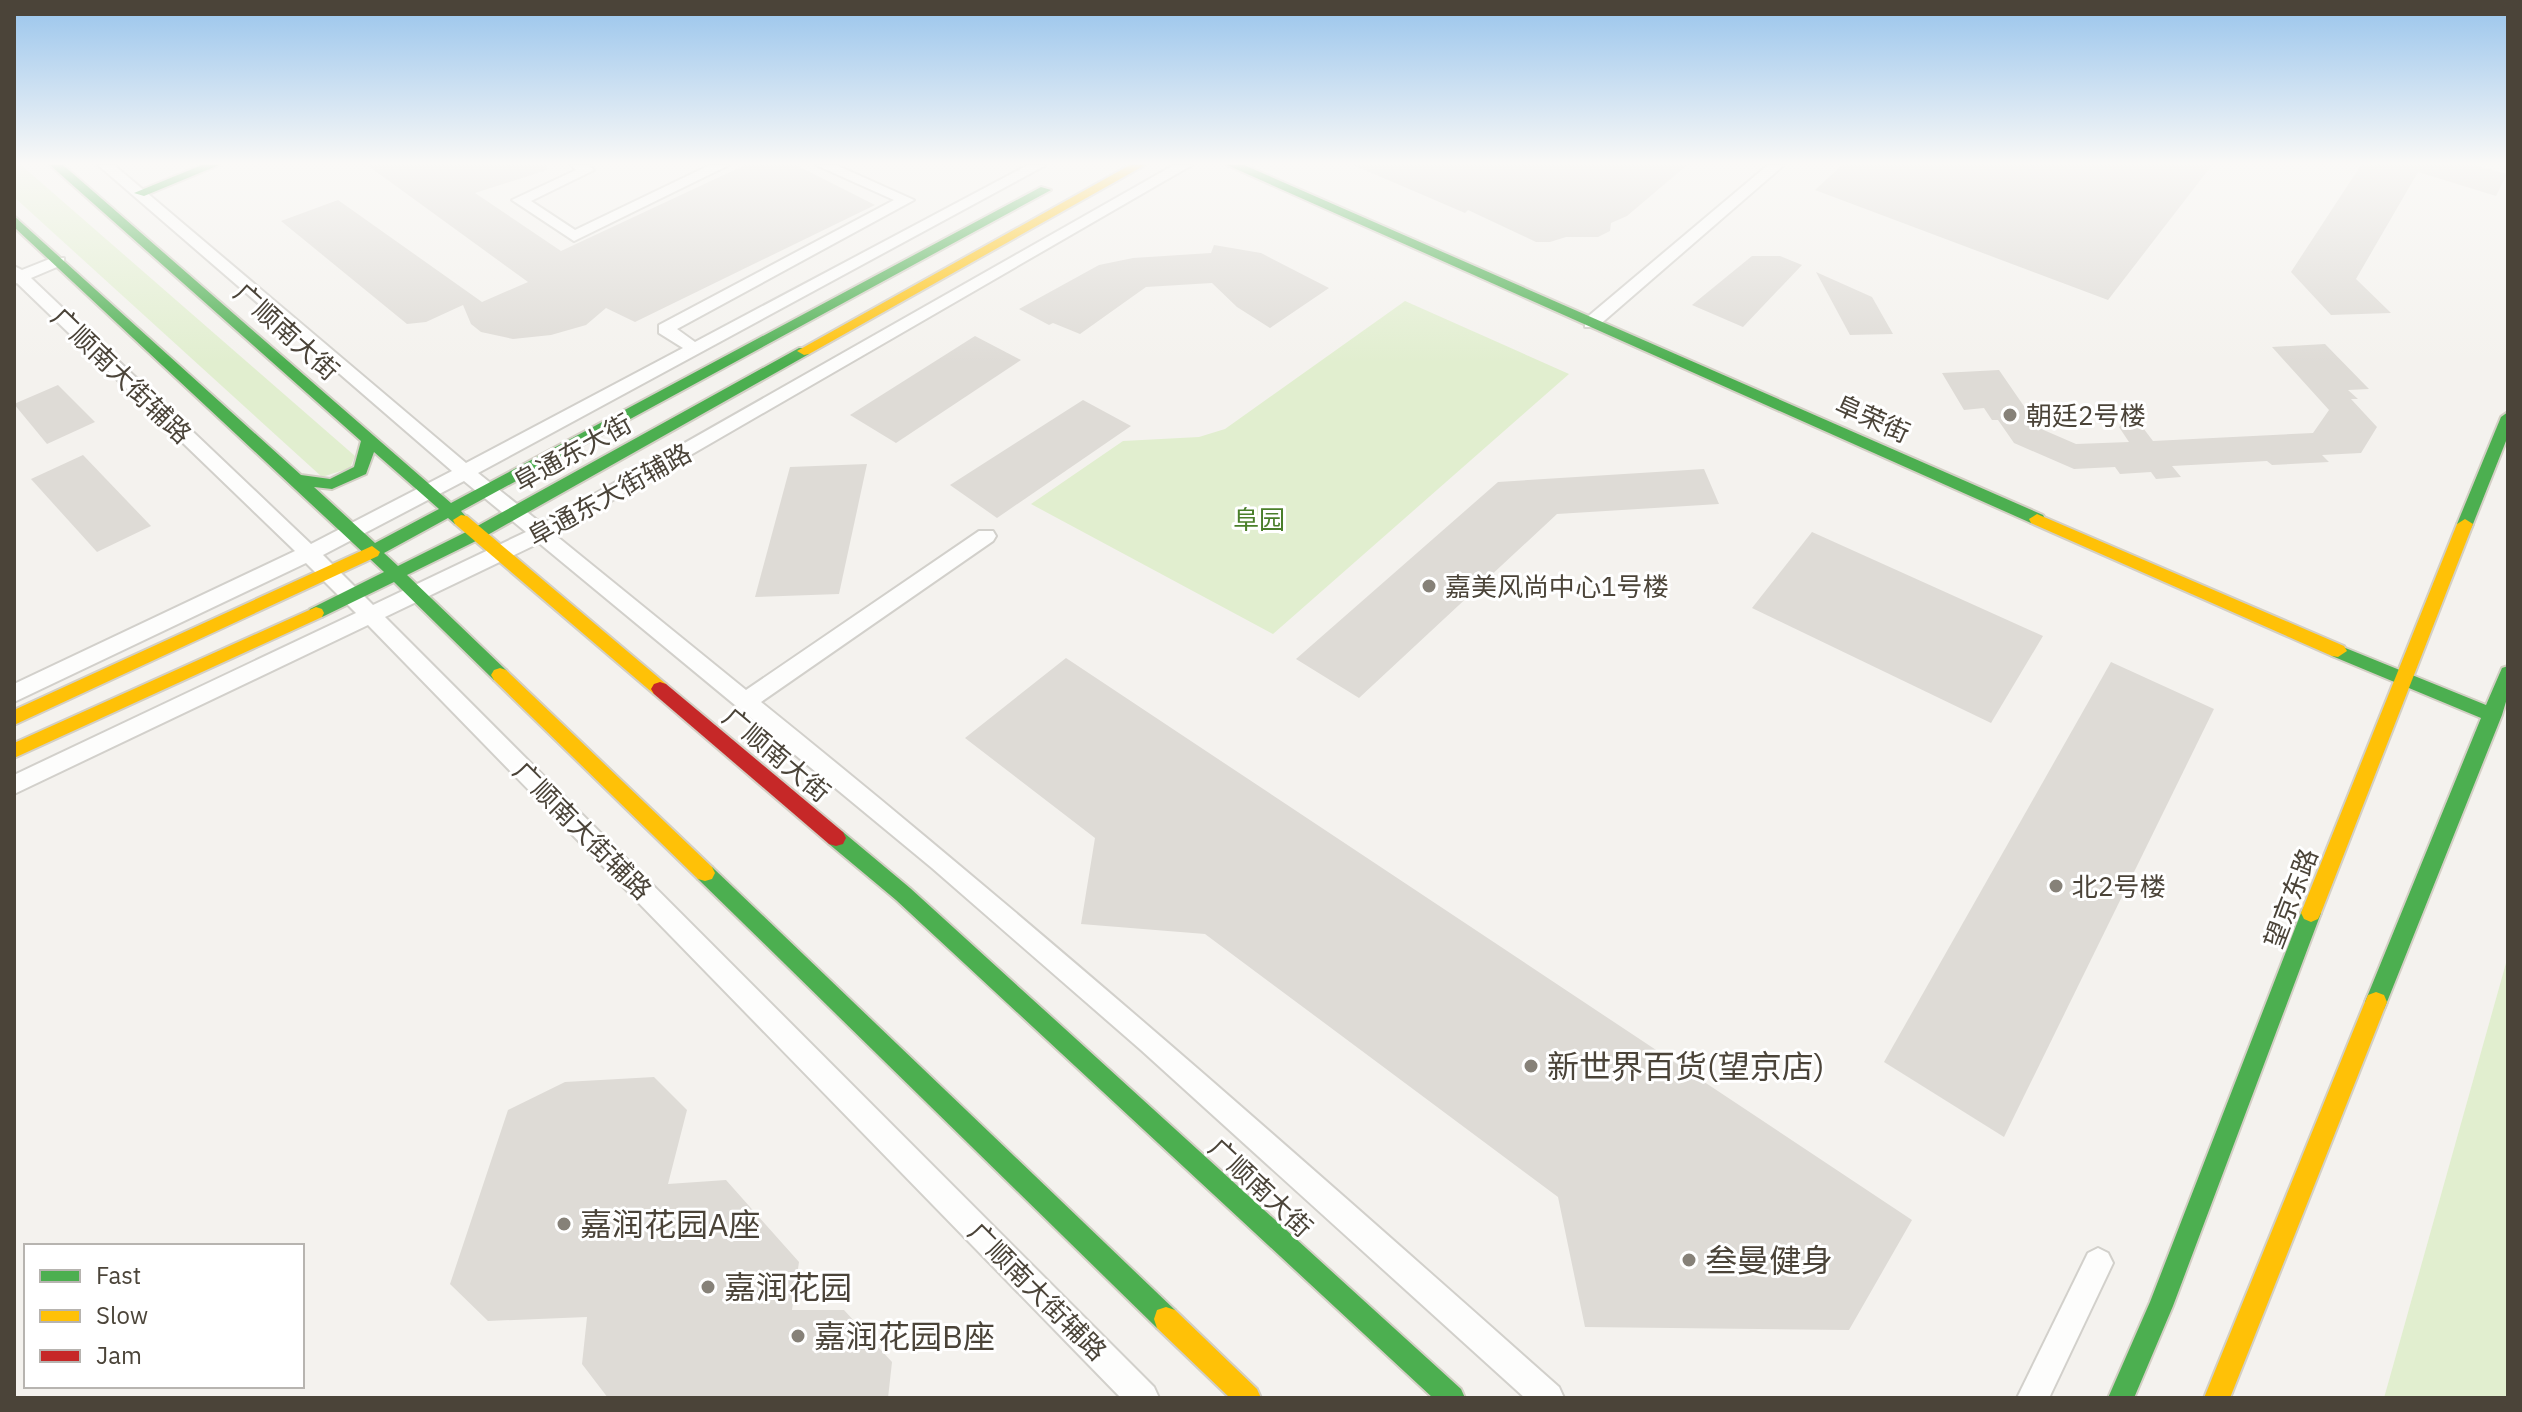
<svg xmlns="http://www.w3.org/2000/svg" width="2522" height="1412" font-family="'IBM Plex Sans','Noto Sans SC',sans-serif">
	<style>
		.green { fill: #e1eecf }
		.building { fill: #dedbd6 }
		.lines { fill: none; stroke-linecap: round; stroke-linejoin: round }
		.street-casing { stroke: #d2d0cb; stroke-width: 4 }
		.fast-casing { stroke: #d3cfc5; stroke-width: 4 }
		.slow-casing { stroke: #d3cfc5; stroke-width: 4 }
		.jam-casing { stroke: #d3cfc5; stroke-width: 4 }
		.street { fill: #fdfdfc; fill-rule: evenodd }
		.fast { fill: #4caf50; fill-rule: evenodd }
		.slow { fill: #ffc107; fill-rule: evenodd }
		.jam { fill: #c62828; fill-rule: evenodd }
		.poi-dot { fill: #868178; stroke: #fff; stroke-width: 3 }
		.labels { text-anchor: middle; dominant-baseline: central; stroke-width: 6; stroke-linejoin: round; paint-order: stroke }
		.street-label { font-size: 26px; fill: #4b4439; stroke: #fff }
		.poi-label { font-size: 26px; fill: #4b4439; stroke: #fff; text-anchor: start }
		.park-label { font-size: 26px; fill: #4a7f2a; stroke: #fff }
		.near-poi-label { font-size: 32px; fill: #4b4439; stroke: #fff; text-anchor: start }
	</style>
	<rect width="100%" height="100%" fill="#f4f2ee"/>
	<!-- green -->
	<g class="green">
		<path d="M14 165H21L355 456 350 468 322 477 14 197Z"/>
		<path d="M1405 301 1569 374 1273 634 1031 504 1123 441 1199 437 1225 429Z"/>
		<path d="M2508 956V1398H2384Z"/>
	</g>
	<!-- building -->
	<g class="building">
		<path d="M367 165H546L547 170 475 193 561 251 745 165H796L875 205 635 322 606 308 586 325 551 335 513 339 481 332 471 324 463 305 426 322 407 324 281 221 338 200 482 302 528 282Z"/>
		<path d="M1353 165H1687L1627 216 1611 223 1610 231 1598 237H1566L1550 242H1536L1468 210 1465 213Z"/>
		<path d="M1842 165H2212L2108 300 1815 190Z"/>
		<path d="M2361 165H2475L2507 174 2496 196 2418 172 2356 279 2391 313 2331 315 2291 272Z"/>
		<path d="M1214 245 1261 253 1329 288 1270 328 1237 307 1212 283 1146 287 1080 334 1053 323 1049 325 1019 309 1099 265 1133 258 1211 253Z"/>
		<path d="M1752 256H1780L1802 265 1743 327 1692 305Z"/>
		<path d="M1816 272 1872 297 1893 334 1850 335Z"/>
		<path d="M975 336 1021 360 896 443 850 415Z"/>
		<path d="M2325 344 2369 389 2348 390 2358 399H2351L2377 427 2361 453 2322 455 2329 462 2272 465 2267 461 2172 466 2181 477 2156 479 2151 472 2120 474 2115 467 2074 469 2014 443 1998 420H1992L1984 408 1964 410 1942 373 1999 370 2039 428 2076 444 2129 442 2119 427 2134 416 2153 441 2313 433 2329 410 2272 347Z"/>
		<path d="M58 385 95 422 47 444 14 404Z"/>
		<path d="M1083 400 1131 426 997 518 950 485Z"/>
		<path d="M83 455 151 526 97 552 31 479Z"/>
		<path d="M867 464 839 594 755 597 790 467Z"/>
		<path d="M1704 469 1719 504 1557 514 1359 698 1296 659 1498 482Z"/>
		<path d="M1812 532 2043 636 1991 723 1752 608Z"/>
		<path d="M1066 658 1912 1220 1849 1330 1585 1327 1558 1197 1205 934 1081 924 1095 838 965 738Z"/>
		<path d="M2111 662 2214 709 2004 1137 1884 1062Z"/>
		<path d="M654 1077 687 1110 668 1184 726 1180 799 1262 792 1310H844L892 1362 888 1398H608L582 1364 587 1317 488 1321 450 1284 508 1110 565 1082Z"/>
	</g>
	<g class="lines">
		<defs>
			<g id="street">
				<path d="M98 165H114L466 463 683 348 659 333V325L894 200 816 165H836L914 200 677 329 695 342 1028 165H1046L478 473 542 524 1174 165H1192L554 534 746 690 979 531H993L996 536 993 541 761 702C1034 922 1297 1154 1559 1387L1564 1398H1525L1141 1050 932 868 539 543 385 617 1154 1387 1159 1398H1121L368 625 14 794V775L356 613 306 563 14 702V684L295 551 17 283 14 284V266L22 270 52 258H64V264L31 278 311 544 452 471ZM464 481 526 532 373 605 323 555Z"/>
				<path d="M571 165H589L594 170 531 201 575 230 710 165H729L574 241 512 200 576 170Z"/>
				<path d="M1768 165H1784L1597 327H1585V319Z"/>
				<path d="M2098 1248 2108 1253 2113 1263 2049 1398H2017L2088 1253Z"/>
			</g>
			<g id="fast">
				<path d="M50 165H63L451 503 1041 187 1051 190 461 511 469 520 467 524H455L448 518 384 553 398 566 472 529 799 348H809V354L484 537 407 575 506 670 509 675 506 680H494L394 582 322 617H310L308 613 310 609 384 572 14 227V216L301 475 330 479 354 467 361 441ZM374 452 439 509 375 543 314 487 332 489 366 474Z"/>
				<path d="M202 165H219L144 196 134 193Z"/>
				<path d="M1227 165H1244L2043 515 2045 519 2037 524 2031 523Z"/>
				<path d="M2508 412V436L2473 524 2471 528H2459L2457 524 2501 417Z"/>
				<path d="M2338 645 2486 705 2502 668 2508 666V695L2502 715 2387 1002 2384 1009 2376 1012 2368 1009 2365 1002 2481 718 2332 656 2329 651Z"/>
				<path d="M836 830 843 832 910 888 1461 1389 1465 1398H1433L896 900 829 844 826 838 829 832Z"/>
				<path d="M705 865 712 867 1175 1310 1178 1319 1175 1328 1166 1331 1157 1328 698 879 695 873 698 867Z"/>
				<path d="M2311 904 2318 907 2321 913 2173 1306 2134 1398H2108L2150 1302 2301 913 2304 907Z"/>
			</g>
			<g id="slow">
				<path d="M1130 165H1145L809 354 804 355 797 351Z"/>
				<path d="M2037 514 2344 646 2347 651 2338 657 2332 656 2031 523 2029 519Z"/>
				<path d="M461 515 467 516 666 684 669 689 666 694H654L455 524 453 520Z"/>
				<path d="M2465 519 2473 524 2321 913 2318 919 2311 922 2304 919 2301 913 2457 524Z"/>
				<path d="M372 546 380 552 378 556 14 725V710Z"/>
				<path d="M316 607 322 609 324 613 322 617 14 758V743Z"/>
				<path d="M500 668 506 670 712 867 715 873 712 879 705 881 698 879 494 680 491 675 494 670Z"/>
				<path d="M2376 992 2384 995 2387 1002 2230 1398H2204L2365 1002 2368 995Z"/>
				<path d="M1166 1307 1175 1310 1257 1389 1261 1398H1230L1157 1328 1154 1319 1157 1310Z"/>
			</g>
			<path id="jam" d="M660 682 666 684 843 832 846 838 843 844 836 846 829 844 654 694 651 689 654 684Z"/>
		</defs>
		<!-- street casing -->
		<use href="#street" class="street-casing"/>
		<!-- fast casing -->
		<use href="#fast" class="fast-casing"/>
		<!-- slow casing -->
		<use href="#slow" class="slow-casing"/>
		<!-- jam casing -->
		<use href="#jam" class="jam-casing"/>
		<!-- street -->
		<use href="#street" class="street"/>
		<!-- fast -->
		<use href="#fast" class="fast"/>
		<!-- slow -->
		<use href="#slow" class="slow"/>
		<!-- jam -->
		<use href="#jam" class="jam"/>
	</g>
	<!-- sky -->
	<linearGradient id="sky" x2="0" y2="1"><stop stop-color="#98c4ec"/><stop offset="0.45" stop-color="#faf9f7"/><stop offset="1" stop-color="#faf9f7" stop-opacity="0"/></linearGradient>
	<rect width="2522" height="363" fill="url(#sky)"/>
	<!-- markers -->
	<g class="poi-dot">
		<circle cx="2010" cy="415" r="8"/>
		<circle cx="1429" cy="586" r="8"/>
		<circle cx="2056" cy="886" r="8"/>
		<circle cx="1531" cy="1066" r="8"/>
		<circle cx="564" cy="1224" r="8"/>
		<circle cx="1689" cy="1260" r="8"/>
		<circle cx="708" cy="1287" r="8"/>
		<circle cx="798" cy="1336" r="8"/>
	</g>
	<g class="labels">
		<!-- street labels -->
		<g class="street-label">
			<text transform="translate(287 331) rotate(42)">广顺南大街</text>
			<text transform="translate(122 375) rotate(44)">广顺南大街辅路</text>
			<text transform="translate(1873 418) rotate(24)">阜荣街</text>
			<text transform="translate(572 452) rotate(-29)">阜通东大街</text>
			<text transform="translate(609 494) rotate(-29)">阜通东大街辅路</text>
			<text transform="translate(777 754) rotate(40)">广顺南大街</text>
			<text transform="translate(583 830) rotate(45)">广顺南大街辅路</text>
			<text transform="translate(2290 898) rotate(-69)">望京东路</text>
			<text transform="translate(1261 1187) rotate(43)">广顺南大街</text>
			<text transform="translate(1038 1291) rotate(45)">广顺南大街辅路</text>
		</g>
		<!-- poi labels -->
		<g class="poi-label">
			<text x="2026" y="415">朝廷2号楼</text>
			<text x="1445" y="586">嘉美风尚中心1号楼</text>
			<text x="2072" y="886">北2号楼</text>
		</g>
		<!-- park labels -->
		<g class="park-label">
			<text x="1259" y="519">阜园</text>
		</g>
		<!-- near-poi labels -->
		<g class="near-poi-label">
			<text x="1547" y="1066">新世界百货(望京店)</text>
			<text x="580" y="1224">嘉润花园A座</text>
			<text x="1705" y="1260">叁曼健身</text>
			<text x="724" y="1287">嘉润花园</text>
			<text x="814" y="1336">嘉润花园B座</text>
		</g>
	</g>
	<!-- border -->
	<rect width="2522" height="1412" fill="none" stroke="#4b4439" stroke-width="32"/>
	<!-- legend -->
	<rect x="24" y="1244" width="280" height="144" fill="#ffffff" stroke="#b7b4b0" stroke-width="2"/>
	<rect x="40" y="1270" width="40" height="12" fill="#4caf50" stroke="#b7b4b0" stroke-width="2"/>
	<text x="96" y="1284" font-size="24" fill="#4b4439">Fast</text>
	<rect x="40" y="1310" width="40" height="12" fill="#ffc107" stroke="#b7b4b0" stroke-width="2"/>
	<text x="96" y="1324" font-size="24" fill="#4b4439">Slow</text>
	<rect x="40" y="1350" width="40" height="12" fill="#c62828" stroke="#b7b4b0" stroke-width="2"/>
	<text x="96" y="1364" font-size="24" fill="#4b4439">Jam</text>
</svg>
